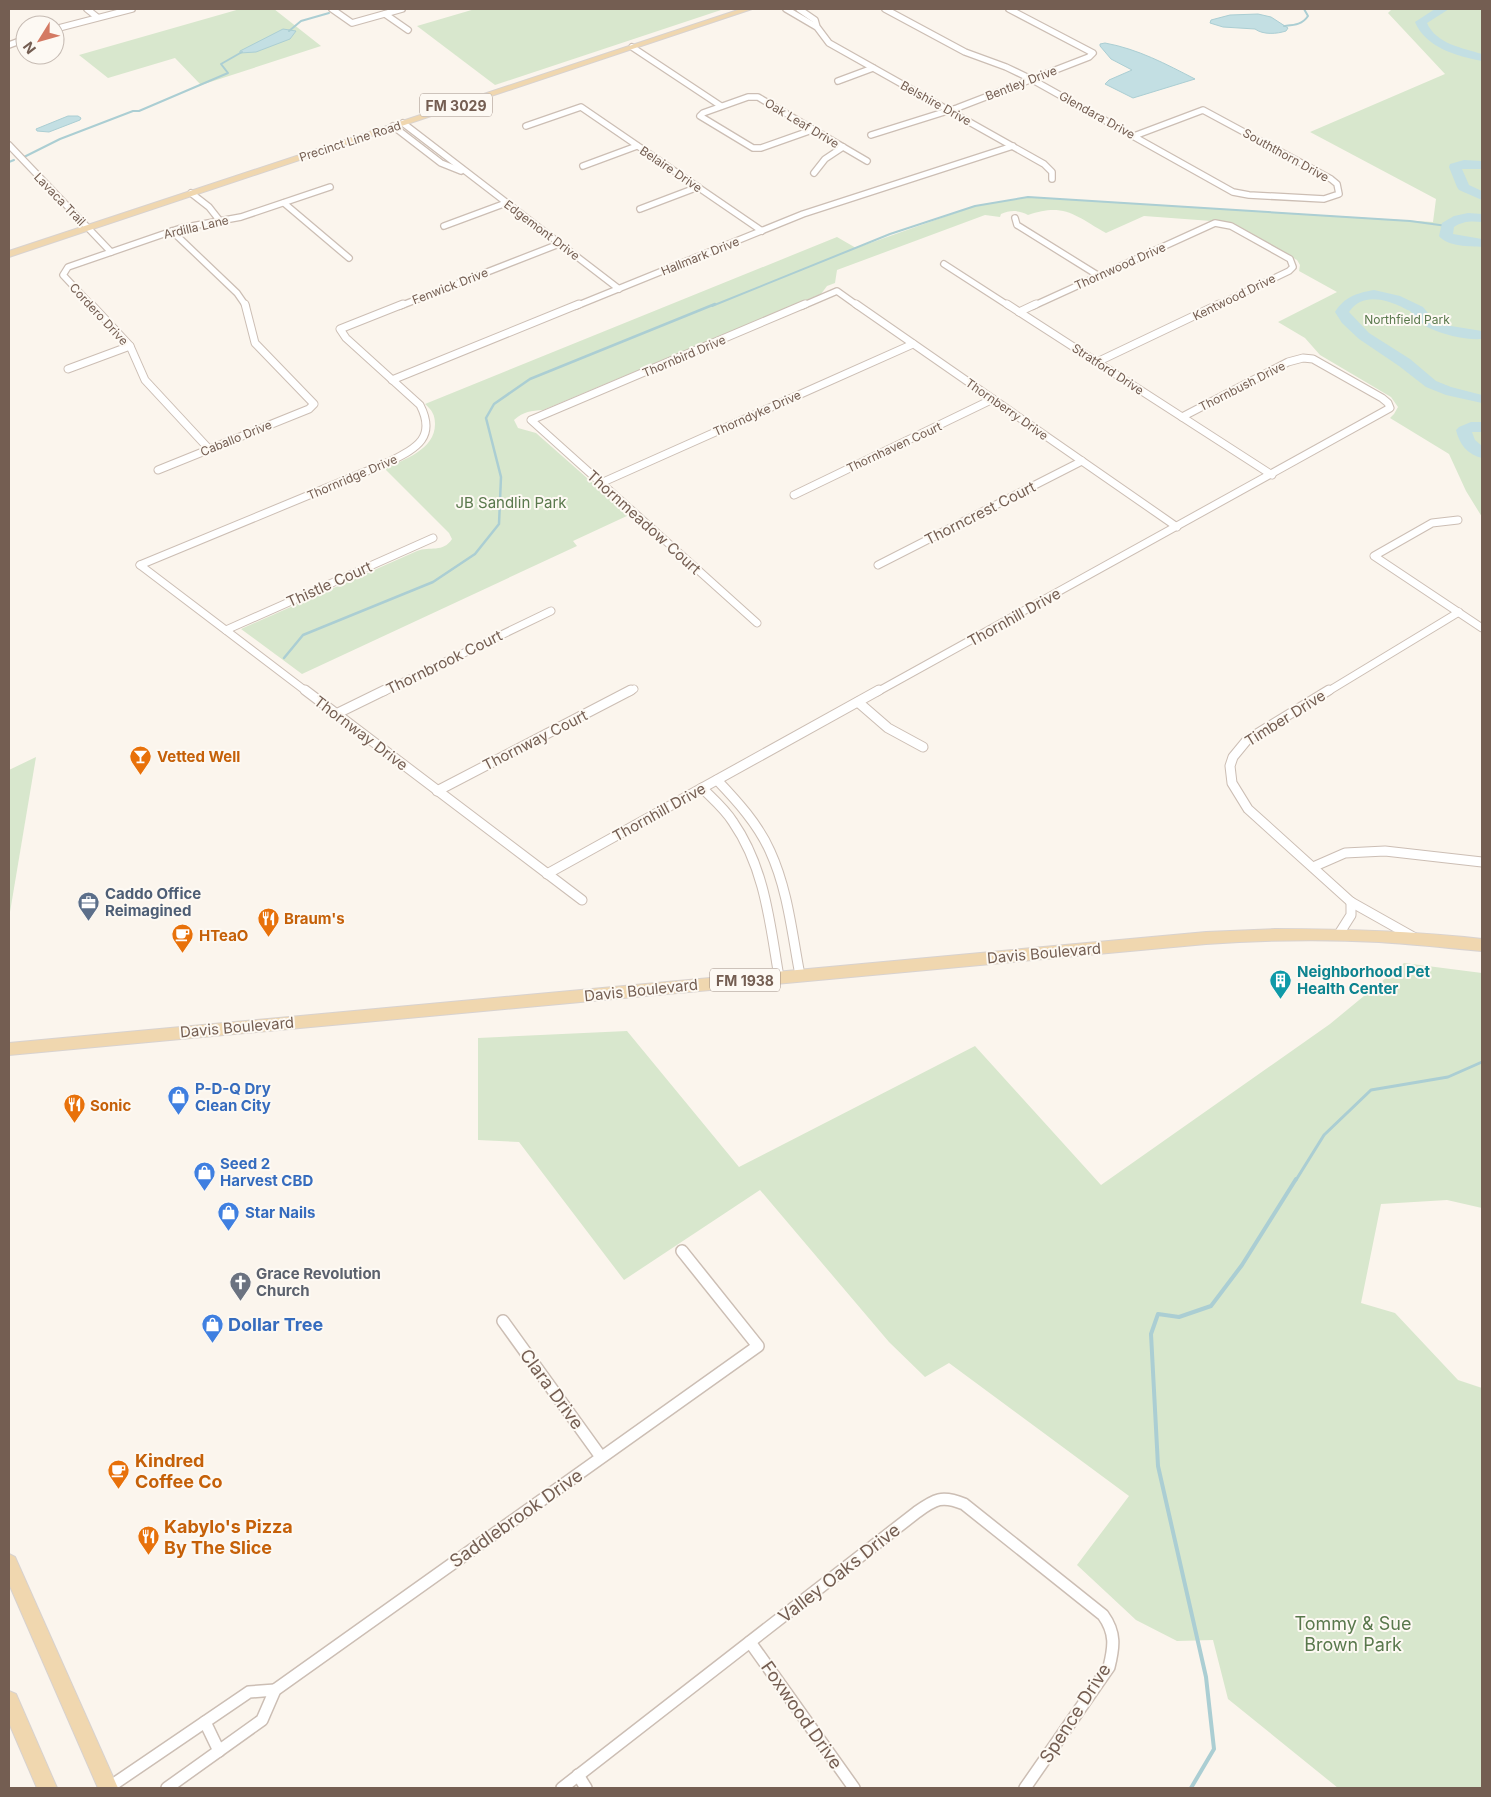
<svg xmlns="http://www.w3.org/2000/svg" width="1491" height="1797" font-family="Inter,sans-serif">
	<style>
		.green { fill: #d8e7cd }
		.water { fill: #c3dfe3; stroke: #abced3 }
		.lines { fill: none; stroke-linecap: round; stroke-linejoin: round }
		.stream-far3 { stroke: #abced3; stroke-width: 2 }
		.stream-far2 { stroke: #abced3; stroke-width: 2.5 }
		.stream-far1 { stroke: #abced3; stroke-width: 3 }
		.stream { stroke: #abced3; stroke-width: 4 }
		.river { fill: #c3dfe3; fill-rule: evenodd }
		.street-far3-casing { stroke: #ccbeb4; stroke-width: 8 }
		.street-far2-casing { stroke: #ccbeb4; stroke-width: 9 }
		.street-far1-casing { stroke: #ccbeb4; stroke-width: 11 }
		.street-casing { stroke: #ccbeb4; stroke-width: 14 }
		.primary-casing { stroke: #d8d2cf; stroke-width: 2 }
		.street-far3 { stroke: #fff; stroke-width: 5.5 }
		.street-far2 { stroke: #fff; stroke-width: 7 }
		.street-far1 { stroke: #fff; stroke-width: 9 }
		.street { stroke: #fff; stroke-width: 11 }
		.primary { fill: #f0d7af; fill-rule: evenodd }
		.labels { text-anchor: middle; dominant-baseline: central; stroke-width: 4; stroke-linejoin: round; paint-order: stroke }
		.far-street-label { font-size: 12px; fill: #745e52; stroke: #fdf9f3 }
		.far-park-label { font-size: 12px; fill: #59784c; stroke: #fdf9f3 }
		.shield { fill: #fdf9f3; stroke: #9d8c82; stroke-width: 1 }
		.shield-label { font-size: 14px; font-weight: bold; fill: #745e52 }
		.park-label { font-size: 15px; fill: #59784c; stroke: #fdf9f3 }
		.street-label { font-size: 15px; fill: #745e52; stroke: #fdf9f3 }
		.food-label { font-size: 15px; font-weight: bold; fill: #c56008; stroke: #fdf9f3; text-anchor: start }
		.service-label { font-size: 15px; font-weight: bold; fill: #4e5e75; stroke: #fdf9f3; text-anchor: start }
		.culture-label { font-size: 15px; font-weight: bold; fill: #0d838f; stroke: #fdf9f3; text-anchor: start }
		.shop-label { font-size: 15px; font-weight: bold; fill: #366cbe; stroke: #fdf9f3; text-anchor: start }
		.worship-label { font-size: 15px; font-weight: bold; fill: #5b616d; stroke: #fdf9f3; text-anchor: start }
		.near-shop-label { font-size: 18px; font-weight: bold; fill: #366cbe; stroke: #fdf9f3; text-anchor: start }
		.near-street-label { font-size: 18px; fill: #745e52; stroke: #fdf9f3 }
		.near-food-label { font-size: 18px; font-weight: bold; fill: #c56008; stroke: #fdf9f3; text-anchor: start }
		.near-park-label { font-size: 18px; fill: #59784c; stroke: #fdf9f3 }
	</style>
	<rect width="100%" height="100%" fill="#fbf5ed"/>
	<!-- green -->
	<g class="green">
		<path d="M240 9H274L321 46 201 85 175 58 108 78 79 55Z"/>
		<path d="M475 9H724L495 85 417 26Z"/>
		<path d="M1392 9H1482V517L1466 491 1449 454 1390 418 1394 414 1398 407 1391 397 1320 355 1305 338 1278 322 1337 292 1299 271 1300 265 1297 260 1234 224 1225 222 1144 216 1106 233C1076 216 1064 202 1028 215 1019 210 1010 210 1001 214L1000 217 985 215 837 270 835 283 827 286 821 294 543 410C531 411 524 411 514 420L518 428 536 433 629 515 573 541 577 546 302 674 241 629 417 551C430 546 443 553 452 539L449 533 385 469C404 459 435 450 435 424 435 415 432 410 425 404L837 237 856 248 975 206 1028 197 1433 222 1436 199 1310 132 1445 74 1388 13Z"/>
		<path d="M36 757 9 918V770Z"/>
		<path d="M1404 963 1482 973V1208L1447 1200 1381 1204 1361 1303 1395 1313 1458 1380 1482 1388V1788H1338L1228 1699 1213 1640 1177 1641 1136 1620 1077 1565 1129 1496 949 1363 925 1377 889 1342 760 1190 624 1280 519 1142 478 1140V1038L627 1031 739 1167 975 1046 1101 1185 1330 1024Z"/>
	</g>
	<!-- water -->
	<g class="water">
		<path d="M1258 14 1271 17 1288 28 1286 31C1277 34 1263 35 1255 29L1223 27 1210 23 1211 20 1230 15Z"/>
		<path d="M283 29 296 31 290 39 256 52 240 53V51Z"/>
		<path d="M1105 43C1138 49 1166 64 1195 79L1133 98 1105 84 1109 80 1132 70 1111 59 1100 46V44Z"/>
		<path d="M68 116H78L81 118 80 120 49 132 37 131 36 129Z"/>
	</g>
	<g class="lines">
		<!-- stream-far3 -->
		<g class="stream-far3">
			<path d="M1284 26C1294 25 1302 25 1308 16L1304 9"/>
			<path d="M289 31 301 21 329 13"/>
			<path d="M24 157 60 139 133 111H139L228 73 221 64 242 52"/>
			<path d="M9 162 14 160"/>
			<path d="M712 306 890 234 975 206 1028 197 1410 221 1447 226"/>
		</g>
		<!-- stream-far2 -->
		<path class="stream-far2" d="M284 658 303 635 433 582 475 554 499 524 501 477 486 418 494 404 530 379 715 304"/>
		<!-- stream-far1 -->
		<path class="stream-far1" d="M1296 1180 1324 1135 1371 1090 1448 1077 1482 1062"/>
		<!-- stream -->
		<path class="stream" d="M1191 1788 1214 1749 1206 1677 1158 1466 1151 1334 1158 1314 1179 1317 1211 1306 1242 1265 1296 1179"/>
		<!-- river -->
		<g class="river">
			<path d="M1435 9H1449L1427 23C1436 44 1463 48 1482 54V61C1457 56 1426 48 1415 22Z"/>
			<path d="M1464 160 1482 161V169H1462L1469 185 1482 191V200L1459 190 1457 187 1449 167 1450 164Z"/>
			<path d="M1468 213 1482 214V222C1471 221 1463 221 1454 227L1453 234 1482 239V247C1470 246 1448 247 1439 236L1442 223 1454 216Z"/>
			<path d="M1374 290 1400 296 1423 307 1432 318 1451 326 1482 331V339C1464 340 1445 335 1429 328 1421 324 1418 318 1412 313 1410 310 1404 309 1402 307 1384 299 1362 293 1349 312L1369 333 1410 359 1436 381 1451 387 1482 395V403L1446 395 1426 387 1399 366 1359 339 1342 323 1335 312C1344 297 1357 293 1374 290Z"/>
			<path d="M1471 422H1482V432H1472L1475 440 1482 446V458C1468 455 1459 444 1456 430L1459 427Z"/>
		</g>
		<defs>
			<g id="street-far3">
				<path d="M87 9 97 17"/>
				<path d="M332 9 352 23 402 9"/>
				<path d="M786 9 815 26"/>
				<path d="M799 9 815 20 817 27 829 43 1044 164 1052 172V179"/>
				<path d="M885 9 965 52 1006 67 1031 79 1233 192 1249 195 1324 199 1339 194 1337 184 1331 179 1203 110 1134 136"/>
				<path d="M385 14 408 30"/>
				<path d="M55 29 132 9"/>
				<path d="M9 45 25 39"/>
				<path d="M632 47 721 106"/>
				<path d="M838 81 873 68"/>
				<path d="M403 123 619 289"/>
				<path d="M393 126 441 163 461 171"/>
				<path d="M526 126 581 107 762 231"/>
				<path d="M812 130 761 148H753L700 116 703 113 748 97H758L867 161"/>
				<path d="M871 135 957 108 1089 57 1093 53 1009 9"/>
				<path d="M9 145 111 252"/>
				<path d="M583 166 637 146"/>
				<path d="M814 173 825 159 843 147"/>
				<path d="M191 193 209 207 220 221"/>
				<path d="M284 203 349 258"/>
				<path d="M640 209 698 187"/>
				<path d="M1015 218 1017 225 1099 276"/>
				<path d="M444 226 506 203"/>
				<path d="M172 231 237 293 246 306"/>
				<path d="M944 264 1009 306"/>
				<path d="M92 306 63 275 68 267 181 228 241 217 330 187"/>
				<path d="M400 306 559 244"/>
				<path d="M576 306 803 214 1013 146"/>
				<path d="M802 306 837 291 858 306"/>
				<path d="M1033 306 1215 223 1231 226 1290 259 1293 267 1289 271 1216 306"/>
			</g>
			<g id="street-far2">
				<path d="M91 304 130 346 145 380 209 449"/>
				<path d="M856 304 1177 527"/>
				<path d="M1007 304 1272 475"/>
				<path d="M1019 312 1036 304"/>
				<path d="M1097 362 1219 304"/>
				<path d="M68 369 130 346"/>
				<path d="M392 380 579 304"/>
				<path d="M158 470 309 409 314 404 255 343 245 304"/>
				<path d="M601 483 913 344"/>
				<path d="M794 495 993 399"/>
				<path d="M1458 520 1432 523 1374 556 1482 628"/>
				<path d="M140 565 389 462C416 448 437 438 420 405L346 338 340 329 403 304"/>
				<path d="M140 565 307 692"/>
				<path d="M878 565 1082 461"/>
				<path d="M757 623 531 420 805 304"/>
				<path d="M226 630 433 538"/>
				<path d="M383 692 551 611"/>
				<path d="M629 692 634 689"/>
				<path d="M877 692 1390 408 1388 403 1382 398 1313 359 1303 358 1288 362 1182 417"/>
				<path d="M1327 692 1459 612"/>
			</g>
			<g id="street-far1">
				<path d="M305 690 582 900"/>
				<path d="M1329 690 1247 740 1233 757 1230 766 1232 783 1248 809 1351 902 1415 938"/>
				<path d="M858 702 888 728 923 747"/>
				<path d="M336 714 385 690"/>
				<path d="M717 780C737 801 758 824 770 851 788 890 792 934 800 975"/>
				<path d="M702 788C713 799 725 809 733 822 765 868 770 924 779 977"/>
				<path d="M437 791 631 690"/>
				<path d="M1313 867 1345 853 1385 851 1482 862"/>
				<path d="M547 874 879 690"/>
				<path d="M1339 934 1351 915V902"/>
			</g>
			<g id="street">
				<path d="M503 1321 601 1457"/>
				<path d="M750 1642 854 1788"/>
				<path d="M205 1722 219 1751"/>
				<path d="M578 1775 586 1788"/>
				<path d="M108 1788 249 1692 275 1690"/>
				<path d="M167 1788 262 1720 275 1690 758 1346 682 1251"/>
				<path d="M562 1788 917 1512C935 1499 942 1495 964 1504L1103 1615C1116 1633 1114 1647 1109 1667L1025 1788"/>
			</g>
			<g id="primary">
				<path d="M741 9H752L9 257V251Z"/>
				<path d="M1275 929C1345 929 1414 931 1482 939V951C1448 948 1413 944 1379 942 1321 939 1264 940 1206 944L9 1055V1043L1206 932Z"/>
				<path d="M9 1554 15 1557 118 1788H98L9 1584Z"/>
				<path d="M9 1691 16 1694 57 1788H37L9 1723Z"/>
			</g>
		</defs>
		<!-- street-far3 casing -->
		<use href="#street-far3" class="street-far3-casing"/>
		<!-- street-far2 casing -->
		<use href="#street-far2" class="street-far2-casing"/>
		<!-- street-far1 casing -->
		<use href="#street-far1" class="street-far1-casing"/>
		<!-- street casing -->
		<use href="#street" class="street-casing"/>
		<!-- primary casing -->
		<use href="#primary" class="primary-casing"/>
		<!-- street-far3 -->
		<use href="#street-far3" class="street-far3"/>
		<!-- street-far2 -->
		<use href="#street-far2" class="street-far2"/>
		<!-- street-far1 -->
		<use href="#street-far1" class="street-far1"/>
		<!-- street -->
		<use href="#street" class="street"/>
		<!-- primary -->
		<use href="#primary" class="primary"/>
	</g>
	<!-- icons -->
	<defs>
		<symbol id="bar-pin" viewBox="-11 -11 22 30"><path d="M0 17L-7.5 6A9.5 9.5 0 1 1 7.5 6Z" fill="#e8710a" stroke="#fdf9f3"/><path d="M-6-5H6L.8 .8V4.5H3.5V6h-7V4.5H-.8V.8Z" fill="#fff"/></symbol>
		<symbol id="office-pin" viewBox="-11 -11 22 30"><path d="M0 17L-7.5 6A9.5 9.5 0 1 1 7.5 6Z" fill="#5c6f8a" stroke="#fdf9f3"/><path d="M-6-3h4V-5.5h4V-3h4V5H-6ZM-1-4.5V-3h2v-1.5ZM-6 0V1H6V0Z" fill="#fff"/></symbol>
		<symbol id="restaurant-pin" viewBox="-11 -11 22 30"><path d="M0 17L-7.5 6A9.5 9.5 0 1 1 7.5 6Z" fill="#e8710a" stroke="#fdf9f3"/><path d="M-5-6h1v4h1v-4h1v4h1v-4h1v5L-1.5 .5V6h-2V.5L-5-1ZM5-6V6H3V1.5H1.5Q1.5-4 5-6Z" fill="#fff"/></symbol>
		<symbol id="cafe-pin" viewBox="-11 -11 22 30"><path d="M0 17L-7.5 6A9.5 9.5 0 1 1 7.5 6Z" fill="#e8710a" stroke="#fdf9f3"/><path d="M-5.5-4.5H6V0H3Q3 3.5 0 3.5H-2.5Q-5.5 3.5-5.5 0ZM3-3.2v2h1.7v-2ZM-6 4.5H4V6H-6Z" fill="#fff"/></symbol>
		<symbol id="building-pin" viewBox="-11 -11 22 30"><path d="M0 17L-7.5 6A9.5 9.5 0 1 1 7.5 6Z" fill="#0f9aa8" stroke="#fdf9f3"/><path d="M-4-6H4V6H1V3H-1V6H-4ZM-2.5-4.3h1.7v1.8h-1.7ZM.8-4.3h1.7v1.8H.8ZM-2.5-1h1.7V.8h-1.7ZM.8-1h1.7V.8H.8Z" fill="#fff"/></symbol>
		<symbol id="shop-pin" viewBox="-11 -11 22 30"><path d="M0 17L-7.5 6A9.5 9.5 0 1 1 7.5 6Z" fill="#3f7fe0" stroke="#fdf9f3"/><path d="M-5-2.5h2.3a2.7 3.5 0 0 1 5.4 0H5L5.5 6h-11ZM-1.5-2.5h3a1.5 2.3 0 0 0-3 0Z" fill="#fff"/></symbol>
		<symbol id="church-pin" viewBox="-11 -11 22 30"><path d="M0 17L-7.5 6A9.5 9.5 0 1 1 7.5 6Z" fill="#6b7280" stroke="#fdf9f3"/><path d="M-1.2-6h2.4v3.5h3.3v2.4h-3.3V6h-2.4V-.1h-3.3v-2.4h3.3Z" fill="#fff"/></symbol>
	</defs>
	<g fill-rule="evenodd">
		<use href="#bar-pin" x="128" y="744" width="25" height="34"/>
		<use href="#office-pin" x="76" y="890" width="25" height="34"/>
		<use href="#restaurant-pin" x="256" y="906" width="25" height="34"/>
		<use href="#cafe-pin" x="170" y="922" width="25" height="34"/>
		<use href="#building-pin" x="1268" y="968" width="25" height="34"/>
		<use href="#shop-pin" x="166" y="1084" width="25" height="34"/>
		<use href="#restaurant-pin" x="62" y="1092" width="25" height="34"/>
		<use href="#shop-pin" x="192" y="1160" width="25" height="34"/>
		<use href="#shop-pin" x="216" y="1200" width="25" height="34"/>
		<use href="#church-pin" x="228" y="1270" width="25" height="34"/>
		<use href="#shop-pin" x="200" y="1312" width="25" height="34"/>
		<use href="#cafe-pin" x="106" y="1458" width="25" height="34"/>
		<use href="#restaurant-pin" x="136" y="1524" width="25" height="34"/>
	</g>
	<g class="labels">
		<!-- far-street labels -->
		<g class="far-street-label">
			<text transform="translate(1021 83) rotate(-21)">Bentley Drive</text>
			<text transform="translate(936 103) rotate(29)">Belshire Drive</text>
			<text transform="translate(1097 115) rotate(29)">Glendara Drive</text>
			<text transform="translate(802 123) rotate(31)">Oak Leaf Drive</text>
			<text transform="translate(350 141) rotate(-18)">Precinct Line Road</text>
			<text transform="translate(1286 155) rotate(29)">Souththorn Drive</text>
			<text transform="translate(671 169) rotate(34)">Belaire Drive</text>
			<text transform="translate(60 199) rotate(46)">Lavaca Trail</text>
			<text transform="translate(196 227) rotate(-13)">Ardilla Lane</text>
			<text transform="translate(542 230) rotate(37)">Edgemont Drive</text>
			<text transform="translate(700 256) rotate(-22)">Hallmark Drive</text>
			<text transform="translate(1120 266) rotate(-24)">Thornwood Drive</text>
			<text transform="translate(450 286) rotate(-21)">Fenwick Drive</text>
			<text transform="translate(1234 297) rotate(-26)">Kentwood Drive</text>
			<text transform="translate(99 314) rotate(47)">Cordero Drive</text>
			<text transform="translate(684 356) rotate(-23)">Thornbird Drive</text>
			<text transform="translate(1108 369) rotate(33)">Stratford Drive</text>
			<text transform="translate(1242 386) rotate(-27)">Thornbush Drive</text>
			<text transform="translate(1007 409) rotate(35)">Thornberry Drive</text>
			<text transform="translate(757 413) rotate(-24)">Thorndyke Drive</text>
			<text transform="translate(236 438) rotate(-22)">Caballo Drive</text>
			<text transform="translate(894 447) rotate(-25)">Thornhaven Court</text>
			<text transform="translate(352 477) rotate(-23)">Thornridge Drive</text>
		</g>
		<!-- far-park labels -->
		<g class="far-park-label">
			<text x="1407" y="319">Northfield Park</text>
		</g>
		<!-- shield labels -->
		<g class="shield">
			<rect x="420" y="93.5" width="72" height="23" rx="4"/>
			<rect x="710" y="968.5" width="70" height="23" rx="4"/>
		</g>
		<g class="shield-label">
			<text x="456" y="105">FM 3029</text>
			<text x="745" y="980">FM 1938</text>
		</g>
		<!-- park labels -->
		<g class="park-label">
			<text x="511" y="502">JB Sandlin Park</text>
		</g>
		<!-- street labels -->
		<g class="street-label">
			<text transform="translate(980 513) rotate(-27)">Thorncrest Court</text>
			<text transform="translate(644 522) rotate(42)">Thornmeadow Court</text>
			<text transform="translate(329 584) rotate(-24)">Thistle Court</text>
			<text transform="translate(1014 617) rotate(-29)">Thornhill Drive</text>
			<text transform="translate(444 662) rotate(-26)">Thornbrook Court</text>
			<text transform="translate(1285 718) rotate(-32)">Timber Drive</text>
			<text transform="translate(361 733) rotate(37)">Thornway Drive</text>
			<text transform="translate(535 740) rotate(-27)">Thornway Court</text>
			<text transform="translate(659 812) rotate(-29)">Thornhill Drive</text>
			<text transform="translate(1044 953) rotate(-5)">Davis Boulevard</text>
			<text transform="translate(641 990) rotate(-6)">Davis Boulevard</text>
			<text transform="translate(237 1027) rotate(-5)">Davis Boulevard</text>
		</g>
		<!-- food labels -->
		<g class="food-label">
			<text x="157" y="756">Vetted Well</text>
			<text x="284" y="918">Braum's</text>
			<text x="199" y="935">HTeaO</text>
			<text x="90" y="1105">Sonic</text>
		</g>
		<!-- service labels -->
		<g class="service-label">
			<text x="105" y="893">Caddo Office<tspan x="105" dy="17">Reimagined</tspan></text>
		</g>
		<!-- culture labels -->
		<g class="culture-label">
			<text x="1297" y="971">Neighborhood Pet<tspan x="1297" dy="17">Health Center</tspan></text>
		</g>
		<!-- shop labels -->
		<g class="shop-label">
			<text x="195" y="1088">P-D-Q Dry<tspan x="195" dy="17">Clean City</tspan></text>
			<text x="220" y="1163">Seed 2<tspan x="220" dy="17">Harvest CBD</tspan></text>
			<text x="245" y="1212">Star Nails</text>
		</g>
		<!-- worship labels -->
		<g class="worship-label">
			<text x="256" y="1273">Grace Revolution<tspan x="256" dy="17">Church</tspan></text>
		</g>
		<!-- near-shop labels -->
		<g class="near-shop-label">
			<text x="228" y="1324">Dollar Tree</text>
		</g>
		<!-- near-street labels -->
		<g class="near-street-label">
			<text transform="translate(552 1389) rotate(54)">Clara Drive</text>
			<text transform="translate(516 1518) rotate(-35)">Saddlebrook Drive</text>
			<text transform="translate(839 1573) rotate(-38)">Valley Oaks Drive</text>
			<text transform="translate(1075 1713) rotate(-57)">Spence Drive</text>
			<text transform="translate(802 1715) rotate(55)">Foxwood Drive</text>
		</g>
		<!-- near-food labels -->
		<g class="near-food-label">
			<text x="135" y="1460">Kindred<tspan x="135" dy="21">Coffee Co</tspan></text>
			<text x="164" y="1526">Kabylo's Pizza<tspan x="164" dy="21">By The Slice</tspan></text>
		</g>
		<!-- near-park labels -->
		<g class="near-park-label">
			<text x="1353" y="1623">Tommy &amp; Sue<tspan x="1353" dy="21">Brown Park</tspan></text>
		</g>
	</g>
	<!-- border -->
	<rect width="1491" height="1797" fill="none" stroke="#745e52" stroke-width="20"/>
	<!-- north arrow -->
	<g transform="translate(40 40) rotate(233)"><circle r="24" fill="#fdf9f3" stroke="#c6bbb3"/>
	<path d="M0-4L9 19L0 12L-9 19Z" fill="#d47a63"/>
	<text y="-8" font-size="14" font-weight="bold" text-anchor="middle" fill="#745e52">N</text>
	</g>
</svg>
